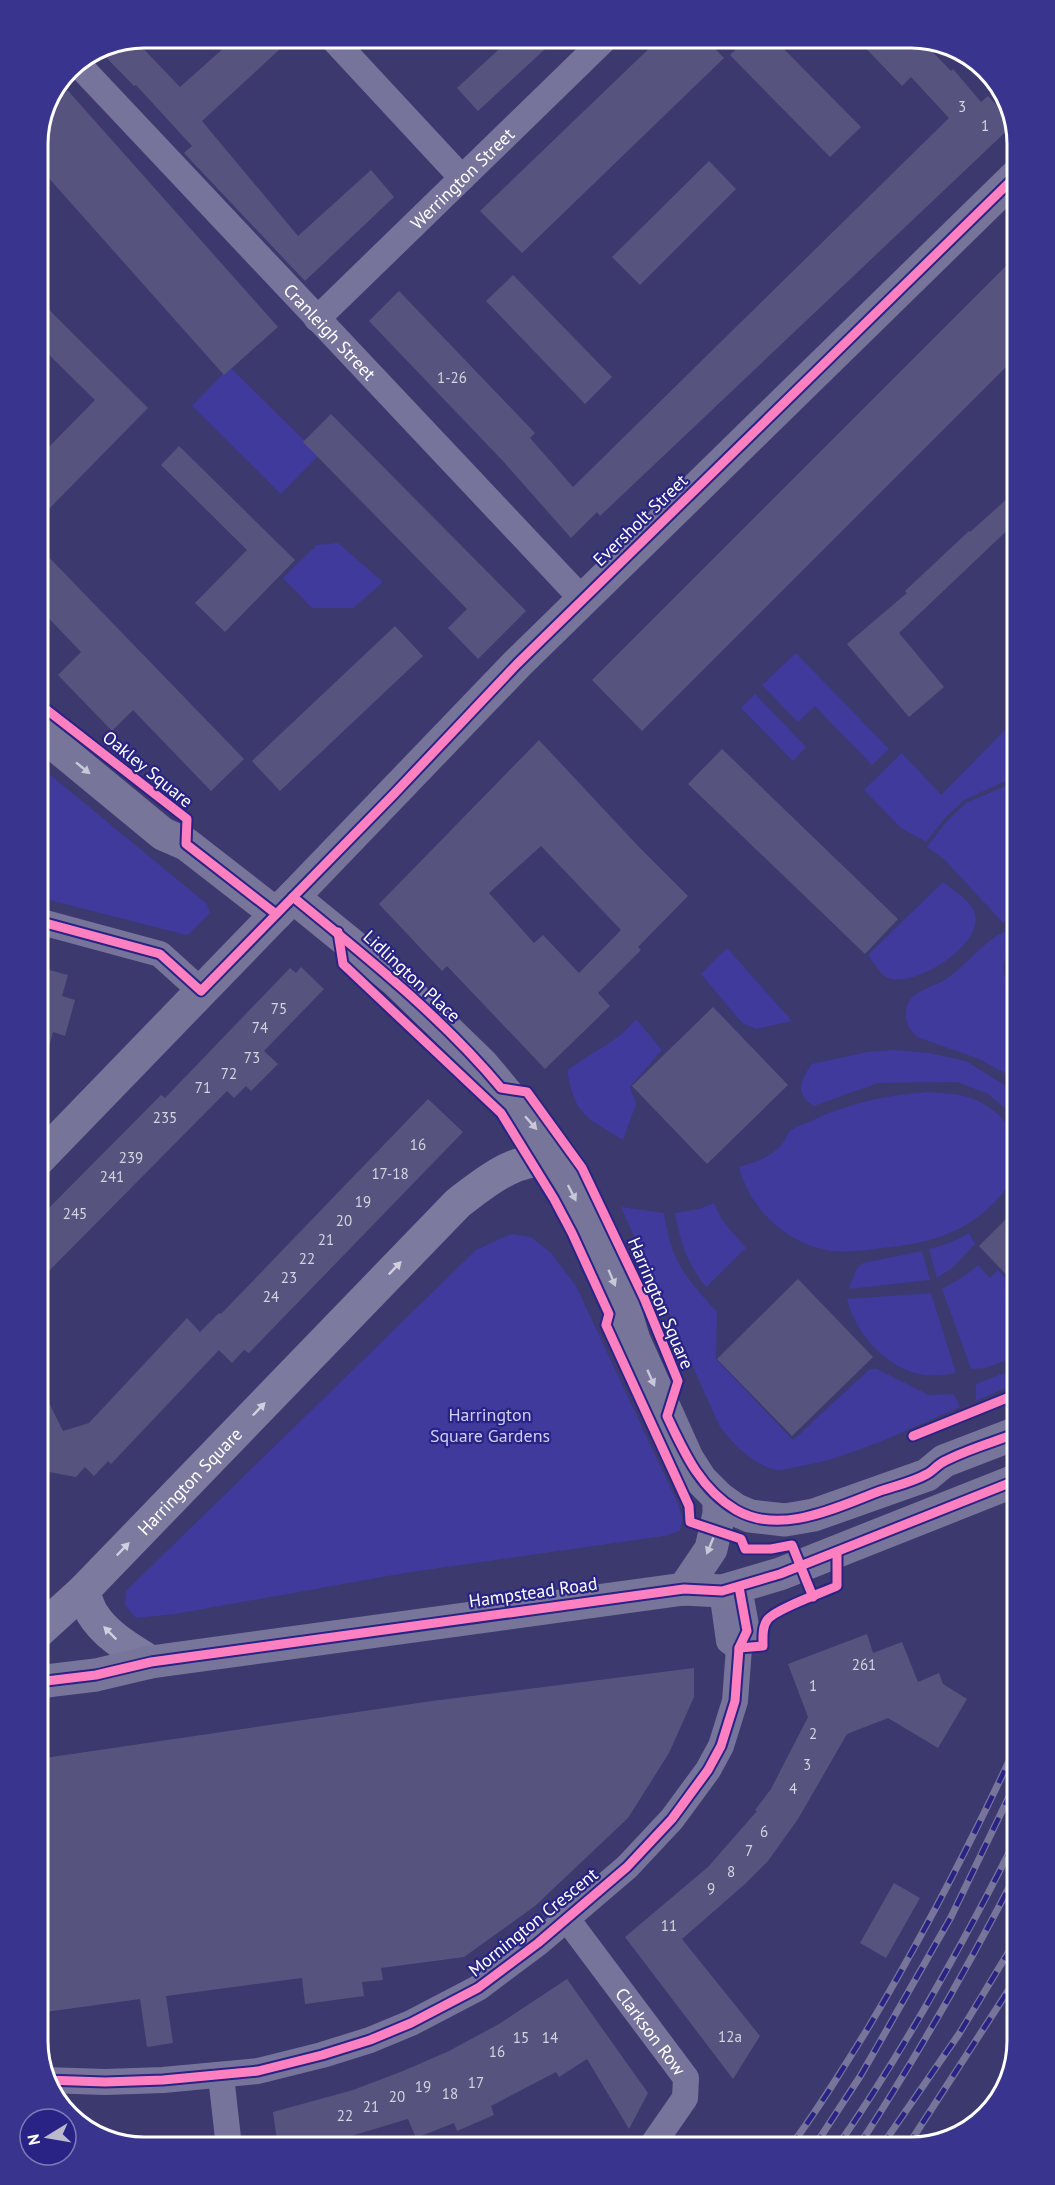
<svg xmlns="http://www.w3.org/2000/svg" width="1055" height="2185" font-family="'PT Sans',sans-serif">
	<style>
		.green { fill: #3f3a9c }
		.building { fill: #56547e; fill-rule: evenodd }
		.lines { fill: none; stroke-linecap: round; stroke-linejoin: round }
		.street { stroke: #77749c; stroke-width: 26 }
		.secondary { stroke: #7d7aa0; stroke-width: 33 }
		.primary { stroke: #767499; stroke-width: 33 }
		.highway { stroke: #78759b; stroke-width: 33 }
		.rail-casing { stroke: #78759b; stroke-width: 7 }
		.rail { stroke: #282384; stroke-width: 4.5; stroke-dasharray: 14; stroke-linecap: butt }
		.cycleway-casing { stroke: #282384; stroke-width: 13 }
		.cycleway { stroke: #ff80c0; stroke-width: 9 }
		.oneway { fill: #c9c8d7 }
		.oneway2 { fill: #d2d0de }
		.labels { text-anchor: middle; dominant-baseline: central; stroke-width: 4.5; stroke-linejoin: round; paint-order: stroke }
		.number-label { font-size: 15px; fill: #d5d4df }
		.street-label { font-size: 18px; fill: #fff; stroke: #282384 }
		.park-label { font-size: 18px; fill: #d1cff6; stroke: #282384 }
		.rim { fill: none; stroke: #fff; stroke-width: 3 }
	</style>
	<rect width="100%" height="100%" fill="#3c396e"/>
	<!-- green -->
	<g class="green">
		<path d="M230 367 319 455 281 494 192 406Z"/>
		<path d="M338 543 383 582 353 608H312L283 578 317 545Z"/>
		<path d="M796 653 889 749 872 765 815 706 798 722 762 685Z"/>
		<path d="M755 694 806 747 793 761 741 708Z"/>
		<path d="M1017 718V776L964 800 945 818 926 842 901 828 864 790 902 753 941 795Z"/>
		<path d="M38 765 207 904 210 913 189 934 186 935 38 897Z"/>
		<path d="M1017 781V913L1003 923 944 859 927 847 946 822 966 803Z"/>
		<path d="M943 882C953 890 969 900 974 911 988 944 911 991 886 977 879 973 873 961 868 955Z"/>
		<path d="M1004 932 1014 938C1007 952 1001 962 1005 978L1017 984V1080L979 1059 917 1037C908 1028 902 1016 908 1004 914 990 934 987 946 979 967 965 981 943 1004 932Z"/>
		<path d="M727 948 792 1021 756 1029 742 1023 701 974Z"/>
		<path d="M636 1019 662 1050 630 1087 636 1104 623 1140C585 1116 576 1117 567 1071 590 1052 618 1043 636 1019Z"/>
		<path d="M894 1050 930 1053 966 1061 1017 1093V1118L988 1094 957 1082 878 1083 814 1106C794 1094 800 1080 812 1064L867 1052Z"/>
		<path d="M927 1092C943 1093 961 1093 976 1100 1039 1131 1023 1188 972 1221 945 1239 914 1245 882 1248 865 1250 848 1253 832 1251 788 1245 750 1210 739 1167 756 1162 772 1157 783 1143 786 1139 787 1134 790 1131 795 1127 802 1125 807 1123 844 1104 886 1095 927 1092Z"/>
		<path d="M714 1203 722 1220 746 1248 706 1287C687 1263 680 1242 675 1213L699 1209Z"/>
		<path d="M621 1207 664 1213C672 1263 684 1275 717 1312L716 1359 793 1440 870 1369H877L929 1395 954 1394 960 1407C907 1429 853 1458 796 1467 790 1468 783 1470 778 1470 755 1467 733 1444 720 1427Z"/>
		<path d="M969 1233 975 1244 952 1268 937 1278 929 1249 950 1243Z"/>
		<path d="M511 1234 531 1237 551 1253 576 1286 679 1506 682 1518 680 1531 664 1536 405 1573 175 1614 136 1618 125 1605 126 1591 476 1250Z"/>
		<path d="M922 1251 930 1280 849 1289 856 1270 863 1263Z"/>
		<path d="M978 1265 990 1278 998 1270 1010 1283C1005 1290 1004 1294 1008 1303L1017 1305V1356L986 1368 971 1369 942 1289 966 1275Z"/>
		<path d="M931 1293 956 1373C944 1375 931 1377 919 1374 884 1366 855 1332 847 1299Z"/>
		<path d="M1017 1368V1383L976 1401V1384Z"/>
	</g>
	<!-- building -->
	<g class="building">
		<path d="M235 38H292L202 121 298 236 371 170 394 197 305 281 184 153 192 146 136 85 134 86 98 49 104 45 134 39 180 87Z"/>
		<path d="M511 38H557L478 111 457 88Z"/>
		<path d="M660 38H705L724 58 522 253 480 211Z"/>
		<path d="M747 38H773L861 127 830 157 730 55Z"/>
		<path d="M856 38H919L951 71 953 69 981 102 988 96 1014 124 600 516 597 512 571 538 502 460 369 321 399 291 535 433 530 438 573 487 949 118 911 77 902 86Z"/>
		<path d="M62 84 278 327 224 375 38 166V137Z"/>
		<path d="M709 161 736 189 640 285 612 257Z"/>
		<path d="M1017 255V356L642 731 592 680Z"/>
		<path d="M513 275 612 377 585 404 486 301Z"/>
		<path d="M38 299 148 408 38 520V458L95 400 38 344Z"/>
		<path d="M331 414 526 611 478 659 448 628 467 609 303 442Z"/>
		<path d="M179 446 295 560 225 632 195 603 247 550 161 465Z"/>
		<path d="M1017 490V521L899 633 944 687 909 717 847 644 907 593 905 591 969 531 970 532Z"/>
		<path d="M38 546 244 759 211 791 133 710 112 731 58 675 81 652 38 607Z"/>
		<path d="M395 626 423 656 280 791 252 761Z"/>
		<path d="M539 740 639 847 688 896 638 947 641 950 598 993 610 1006 545 1069 447 966 442 971 379 904ZM541 846 621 930 579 973 543 935 534 943 489 893Z"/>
		<path d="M722 749 898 919 865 954 688 784Z"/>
		<path d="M38 967 68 975 62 996 75 1000 65 1036 53 1032 46 1058 38 1057Z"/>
		<path d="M301 967 324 989 264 1051 278 1064 251 1091 246 1086 234 1098 227 1091 38 1282V1219L161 1095 165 1098 290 968 296 973Z"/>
		<path d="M713 1007 788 1085 707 1164 632 1086Z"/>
		<path d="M428 1099 463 1132 249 1353 244 1350 232 1363 219 1350 111 1464 108 1461 94 1476 85 1467 76 1477 38 1470V1381L63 1431 89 1423 187 1318 200 1332 219 1313 221 1314Z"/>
		<path d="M1017 1208V1286L979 1246Z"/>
		<path d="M798 1279 873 1357 792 1436 717 1359Z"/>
		<path d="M867 1634 873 1653 902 1642 918 1682 939 1673 943 1684 967 1699 938 1748 888 1718 847 1734 798 1819 768 1861 745 1884 682 1939 760 2036 733 2079 625 1937 708 1867 757 1811 755 1810 771 1789 808 1717 788 1664Z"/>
		<path d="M694 1668V1697L669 1753 628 1818 535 1906 464 1957 381 1968 383 1980 362 1982 364 1996 305 2004 302 1978 166 1996 173 2043 147 2047 140 1999 38 2013V1759L432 1701Z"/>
		<path d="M894 1883 920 1898 886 1958 860 1943Z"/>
		<path d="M567 1979 648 2093 629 2129 587 2059 559 2077 556 2072 491 2106 494 2115 457 2131 454 2123 416 2138 408 2119 314 2147H278L273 2112 353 2090 403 2071 449 2051 499 2024Z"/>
	</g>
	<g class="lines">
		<!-- street -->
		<g class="street">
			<path d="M332 38 462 178"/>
			<path id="s1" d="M77 63 583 600"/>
			<path id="s2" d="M317 319 606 38"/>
			<path d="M38 921 160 954 201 991"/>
			<path d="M722 1591 729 1641 739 1648"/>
			<path id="s3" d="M567 1919 686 2078 685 2098 651 2147"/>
			<path d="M221 2076 229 2147"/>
			<path d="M45 2080 105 2082 163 2080 258 2071 322 2055 370 2040 411 2023 478 1988 538 1943 627 1867 672 1819 708 1770 721 1746 735 1701 739 1648 747 1631 739 1587"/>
		</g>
		<!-- secondary -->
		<g class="secondary">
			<path d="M83 1591C86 1598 88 1606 92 1613 105 1635 130 1649 151 1662"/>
			<path id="s4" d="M38 1632 83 1591 458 1203C488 1180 516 1156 557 1160"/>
		</g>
		<!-- primary -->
		<g class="primary">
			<path d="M293 897 517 664 1017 175"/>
			<path d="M38 1160 276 914"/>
		</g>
		<!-- highway -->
		<g class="highway">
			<path d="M38 731 163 834 186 844 276 914 293 897 395 980 482 1064 538 1131 557 1160 605 1260 623 1304 634 1340 687 1458 701 1480 719 1498 736 1510 750 1516 785 1520 814 1515 927 1475 944 1461 1017 1433"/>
			<path d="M684 1589 711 1549 719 1514V1498"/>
			<path d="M38 1682 96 1675 151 1662 684 1589 722 1591 780 1574 1017 1480"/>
		</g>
		<defs>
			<g id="rail">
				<path d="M790 2147C817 2111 841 2072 865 2033 921 1940 971 1843 1017 1744"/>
				<path d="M814 2147 861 2075 951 1917 1017 1780"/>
				<path d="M837 2147C905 2049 963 1944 1017 1837"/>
				<path d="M858 2147C916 2058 968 1967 1017 1872"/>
				<path d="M881 2147 959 2034 1017 1938"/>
				<path d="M907 2147 1017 1977"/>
			</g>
		</defs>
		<!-- rail casing -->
		<use href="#rail" class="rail-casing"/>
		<!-- rail -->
		<use href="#rail" class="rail"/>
		<defs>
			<g id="cycleway">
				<path d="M38 703 187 819 186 844 276 914"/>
				<path d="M293 897C366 957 440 1015 501 1088L527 1092 582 1168 644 1298 678 1381 667 1416C684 1452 700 1489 736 1510 781 1536 837 1507 880 1491 895 1486 913 1482 927 1474 933 1471 938 1464 945 1461 968 1449 994 1442 1017 1433"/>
				<path d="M38 921 160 954 201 991 393 795 517 664 1017 175"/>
				<path d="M338 932 343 964 501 1113 554 1199 572 1233 609 1314 606 1325 689 1506 690 1522 741 1539 745 1549H771L792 1545 813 1597"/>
				<path d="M913 1436 1017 1394"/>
				<path d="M739 1648 763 1646C763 1637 762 1626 768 1619 778 1608 822 1593 837 1586V1552"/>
				<path d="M38 1682 96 1675 151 1662 684 1589 722 1591 780 1574 1017 1480"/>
				<path d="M45 2080 105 2082 163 2080 258 2071 322 2055 370 2040 411 2023 478 1988 538 1943 627 1867 672 1819 708 1770 721 1746 735 1701 739 1648 747 1631 739 1587"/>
			</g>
		</defs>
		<!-- cycleway casing -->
		<use href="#cycleway" class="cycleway-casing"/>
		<!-- cycleway -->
		<use href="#cycleway" class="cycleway"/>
	</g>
	<!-- one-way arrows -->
	<defs><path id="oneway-solid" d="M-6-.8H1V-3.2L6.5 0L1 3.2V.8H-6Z" transform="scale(1.5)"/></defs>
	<g class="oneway">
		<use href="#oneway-solid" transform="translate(83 768) rotate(39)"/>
		<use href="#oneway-solid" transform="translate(531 1123) rotate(49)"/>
		<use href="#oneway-solid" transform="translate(572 1193) rotate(63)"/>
		<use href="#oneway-solid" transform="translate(612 1278) rotate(67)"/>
		<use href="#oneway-solid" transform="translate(651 1378) rotate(66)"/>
		<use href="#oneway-solid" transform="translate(710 1546) rotate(112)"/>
	</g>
	<g class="oneway2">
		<use href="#oneway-solid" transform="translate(395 1268) rotate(-46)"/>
		<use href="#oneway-solid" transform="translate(259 1409) rotate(-46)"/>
		<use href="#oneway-solid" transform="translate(123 1549) rotate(-46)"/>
		<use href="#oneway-solid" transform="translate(110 1633) rotate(-135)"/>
	</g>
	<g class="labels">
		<!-- number labels -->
		<g class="number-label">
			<text x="962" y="106">3</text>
			<text x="985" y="125">1</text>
			<text x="452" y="377">1-26</text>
			<text x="279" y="1008">75</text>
			<text x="260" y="1027">74</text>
			<text x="252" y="1057">73</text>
			<text x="229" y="1073">72</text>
			<text x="203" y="1087">71</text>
			<text x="165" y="1117">235</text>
			<text x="418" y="1144">16</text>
			<text x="131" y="1157">239</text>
			<text x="390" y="1173">17-18</text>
			<text x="112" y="1176">241</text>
			<text x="363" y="1201">19</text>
			<text x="75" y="1213">245</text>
			<text x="344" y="1220">20</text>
			<text x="326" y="1239">21</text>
			<text x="307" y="1258">22</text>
			<text x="289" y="1277">23</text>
			<text x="271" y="1296">24</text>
			<text x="864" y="1664">261</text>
			<text x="813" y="1685">1</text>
			<text x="813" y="1733">2</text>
			<text x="807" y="1764">3</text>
			<text x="793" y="1788">4</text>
			<text x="764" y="1831">6</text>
			<text x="749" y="1850">7</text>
			<text x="731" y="1871">8</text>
			<text x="711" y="1888">9</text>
			<text x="669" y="1925">11</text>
			<text x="730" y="2036">12a</text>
			<text x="521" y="2037">15</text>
			<text x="550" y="2037">14</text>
			<text x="497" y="2051">16</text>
			<text x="476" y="2082">17</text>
			<text x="423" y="2086">19</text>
			<text x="450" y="2093">18</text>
			<text x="397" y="2096">20</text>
			<text x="371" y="2106">21</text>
			<text x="345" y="2115">22</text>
		</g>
		<!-- street labels -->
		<g class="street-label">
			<text stroke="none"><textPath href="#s2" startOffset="202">Werrington Street</textPath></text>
			<text stroke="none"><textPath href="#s1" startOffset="369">Cranleigh Street</textPath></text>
			<text transform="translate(640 520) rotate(-44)">Eversholt Street</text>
			<text transform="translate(148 769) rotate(39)">Oakley Square</text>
			<text transform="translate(412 976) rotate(43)">Lidlington Place</text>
			<text transform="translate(661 1303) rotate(67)">Harrington Square</text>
			<text stroke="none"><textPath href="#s4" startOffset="214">Harrington Square</textPath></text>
			<text transform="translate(533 1592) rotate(-8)">Hampstead Road</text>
			<text transform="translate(533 1922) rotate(-39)">Mornington Crescent</text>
			<text stroke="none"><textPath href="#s3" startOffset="140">Clarkson Row</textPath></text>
		</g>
		<!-- park labels -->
		<g class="park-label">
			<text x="490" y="1414">Harrington<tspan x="490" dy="21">Square Gardens</tspan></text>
		</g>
	</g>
	<!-- crop -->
	<path d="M0 0H1055V2185H0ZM144 48H911A96 96 0 0 1 1007 144V2041A96 96 0 0 1 911 2137H144A96 96 0 0 1 48 2041V144A96 96 0 0 1 144 48Z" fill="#39358e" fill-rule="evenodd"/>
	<path class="rim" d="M144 48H911A96 96 0 0 1 1007 144V2041A96 96 0 0 1 911 2137H144A96 96 0 0 1 48 2041V144A96 96 0 0 1 144 48Z"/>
	<!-- north arrow -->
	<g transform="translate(48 2137) rotate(259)"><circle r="28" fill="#282384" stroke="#7e7bb5" stroke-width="1.5"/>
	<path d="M0-4.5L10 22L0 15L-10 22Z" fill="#bbbacc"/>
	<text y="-9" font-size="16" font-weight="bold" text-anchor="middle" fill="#ffffff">N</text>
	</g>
</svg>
